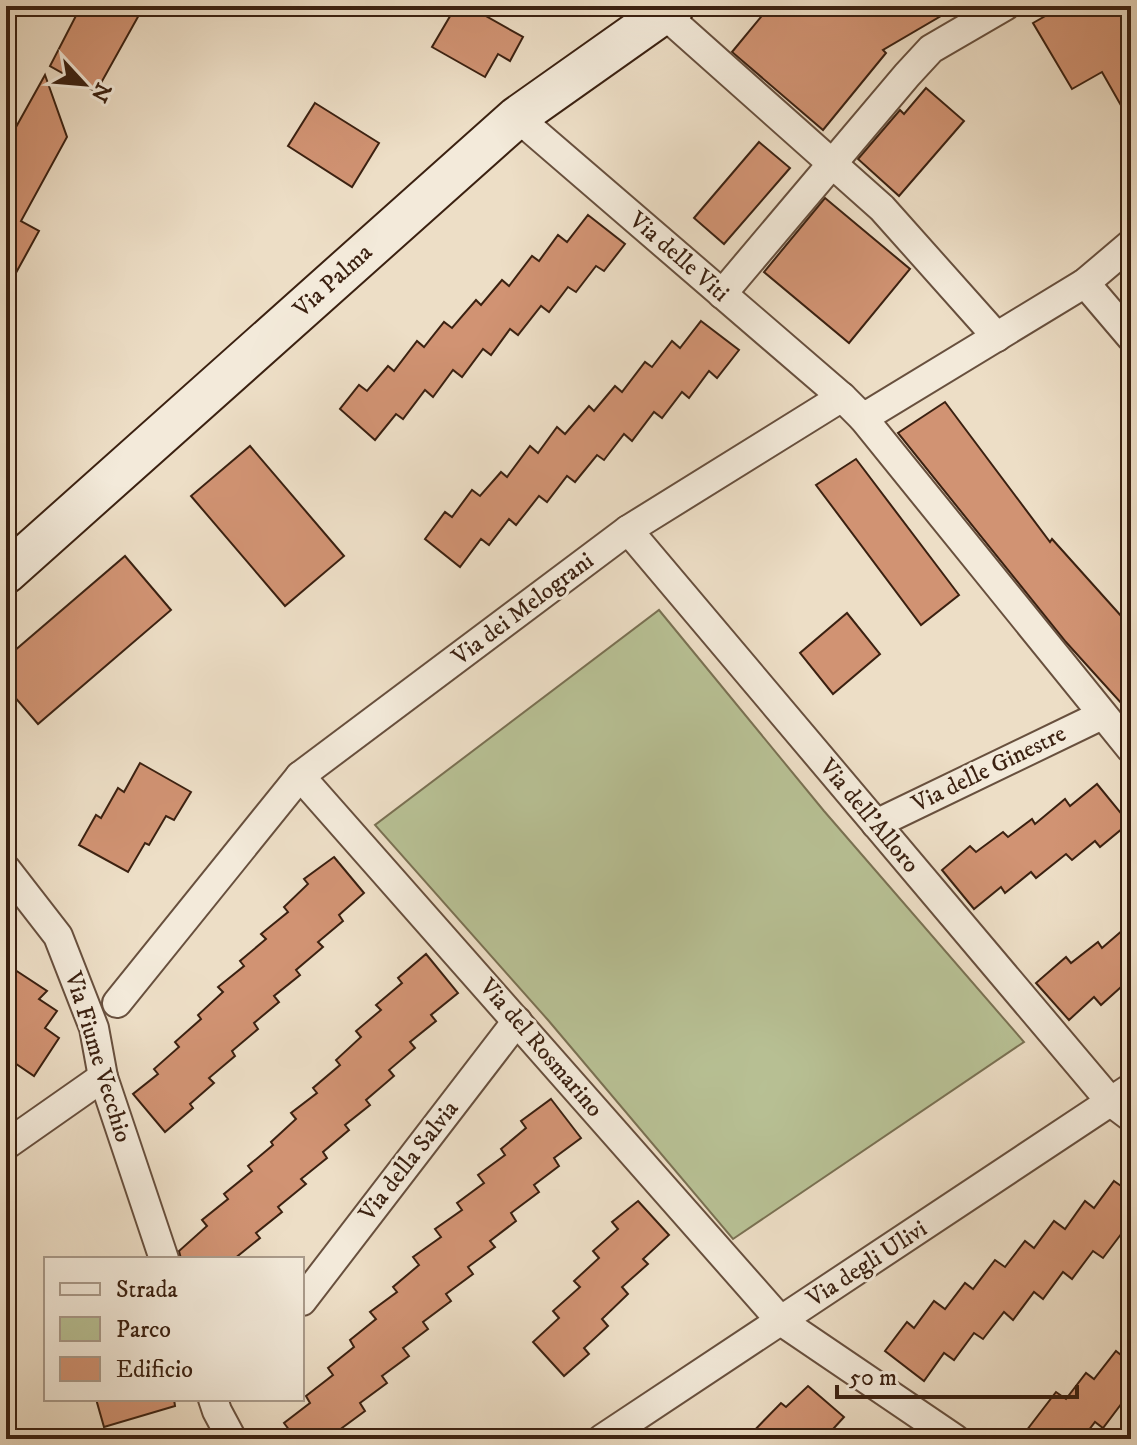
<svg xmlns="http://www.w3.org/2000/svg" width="1137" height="1445" font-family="'IM FELL DW Pica',serif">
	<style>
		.green { fill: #b8c195; stroke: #7a7153; stroke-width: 2 }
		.building { fill: #d19373; stroke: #3b2111; stroke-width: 2 }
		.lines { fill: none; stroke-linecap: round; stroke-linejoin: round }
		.street-casing { stroke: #68503e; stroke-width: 32 }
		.secondary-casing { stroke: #3b2111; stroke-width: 44 }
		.street { stroke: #f3eada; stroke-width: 28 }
		.secondary { stroke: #f3eada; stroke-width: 40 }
		.labels { text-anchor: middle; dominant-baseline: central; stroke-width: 6; stroke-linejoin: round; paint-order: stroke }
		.street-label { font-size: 24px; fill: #3b2111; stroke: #f3eada }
	</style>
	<rect width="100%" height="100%" fill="#eddec6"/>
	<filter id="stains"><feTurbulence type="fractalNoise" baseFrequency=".0025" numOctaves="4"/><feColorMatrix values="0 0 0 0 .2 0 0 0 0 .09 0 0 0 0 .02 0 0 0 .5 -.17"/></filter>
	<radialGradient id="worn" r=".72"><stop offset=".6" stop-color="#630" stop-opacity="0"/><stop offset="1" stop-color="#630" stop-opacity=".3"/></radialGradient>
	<!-- green -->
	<path class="green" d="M659 610 824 811 1024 1042 733 1239 548 1020 375 825Z"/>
	<!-- building -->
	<g class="building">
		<path d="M81 6H144L96 92 50 66Z"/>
		<path d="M456 6H468L523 37 510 61 498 54 485 77 432 47Z"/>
		<path d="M770 6H958L883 50 886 53 823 130 732 52Z"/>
		<path d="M1063 6H1131V123L1102 72 1072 89 1033 23Z"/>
		<path d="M45 75 67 137 21 221 39 231 6 291V145Z"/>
		<path d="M926 88 964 121 899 196 858 159 900 110 904 114Z"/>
		<path d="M315 103 379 143 352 187 288 146Z"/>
		<path d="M759 142 790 168 724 244 694 218Z"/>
		<path d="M825 198 910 269 849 343 764 272Z"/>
		<path d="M588 215 625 244 604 271 596 266 576 292 568 287 549 312 541 306 518 335 510 329 491 355 483 349 462 377 453 370 433 397 425 390 403 419 396 414 375 440 340 409 359 385 367 391 388 366 394 371 417 341 424 347 444 322 452 328 476 300 481 305 502 280 509 286 532 256 539 261 558 235 567 242Z"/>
		<path d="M701 321 739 350 717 378 709 371 689 398 682 392 662 418 654 412 632 441 624 434 604 460 597 455 575 482 567 476 547 502 539 496 516 525 509 519 489 545 481 539 460 567 425 539 445 512 452 517 472 490 480 496 501 472 507 477 530 446 538 453 557 427 565 434 589 406 594 411 615 386 622 392 645 362 652 367 672 341 680 348Z"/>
		<path d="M945 402 1050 542 1052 539 1131 627V714L1065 641 898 433Z"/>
		<path d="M250 446 344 556 285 606 191 496Z"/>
		<path d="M856 459 959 595 921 625 816 485Z"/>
		<path d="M125 556 171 610 38 724 6 687V658Z"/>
		<path d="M847 613 880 654 833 694 800 653Z"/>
		<path d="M140 763 191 792 174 820 166 816 149 845 145 843 128 872 79 845 96 815 101 818 118 788 124 792Z"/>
		<path d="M1097 784 1129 823 1100 847 1095 841 1072 860 1066 854 1036 878 1031 872 1005 893 1001 887 974 909 942 870 970 846 976 852 1003 832 1008 837 1032 819 1035 824 1065 799 1070 806Z"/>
		<path d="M334 857 364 893 339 915 343 921 318 942 323 947 296 970 300 975 274 996 279 1002 254 1023 258 1029 232 1051 235 1056 209 1078 214 1083 190 1104 193 1108 165 1132 133 1094 158 1074 154 1069 179 1047 175 1042 201 1019 198 1015 223 992 218 987 244 966 240 961 266 939 261 934 288 912 284 907 308 884 304 879Z"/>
		<path d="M1131 923V978L1101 1005 1094 997 1069 1020 1036 983 1066 957 1071 963 1098 942 1102 948Z"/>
		<path d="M426 954 458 993 431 1015 436 1021 410 1042 415 1048 389 1070 394 1076 366 1100 370 1105 345 1125 349 1130 323 1152 327 1158 301 1179 306 1184 278 1207 282 1212 256 1233 260 1238 234 1259H181L179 1251 207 1226 202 1220 228 1199 224 1194 252 1171 248 1166 273 1145 271 1142 296 1119 291 1113 317 1093 313 1088 340 1065 336 1060 361 1037 356 1031 381 1010 376 1005 402 983 398 978Z"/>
		<path d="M6 964 47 991 39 999 57 1011 45 1028 59 1038 34 1076 6 1057Z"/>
		<path d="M551 1099 581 1138 554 1158 559 1166 534 1185 539 1192 511 1213 516 1221 490 1241 495 1247 468 1267 473 1274 446 1294 451 1301 423 1322 428 1329 403 1348 409 1356 382 1376 387 1383 360 1403 365 1411 327 1439H296L284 1423 310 1403 306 1396 333 1375 328 1368 354 1347 350 1340 376 1319 370 1312 397 1292 393 1287 419 1265 413 1257 441 1237 435 1229 462 1210 457 1203 484 1183 478 1175 505 1155 501 1149 526 1128 521 1121Z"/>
		<path d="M1114 1181 1131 1193V1221L1103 1258 1093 1251 1072 1279 1063 1272 1043 1299 1034 1292 1013 1320 1004 1312 983 1339 974 1333 954 1360 944 1353 924 1381 885 1351 907 1322 914 1328 934 1301 945 1309 965 1283 973 1289 995 1260 1005 1267 1025 1241 1034 1248 1054 1221 1065 1229 1085 1201 1094 1208Z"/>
		<path d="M638 1201 669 1235 643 1259 648 1264 622 1287 628 1294 602 1319 608 1326 584 1348 589 1354 564 1376 533 1342 559 1318 553 1311 580 1287 574 1281 599 1258 593 1251 618 1229 612 1222Z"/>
		<path d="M1116 1351 1131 1363V1391L1103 1428 1095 1422 1082 1439H1020L1056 1392 1066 1399 1086 1373 1094 1379Z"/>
		<path d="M808 1386 844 1417 824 1439H746L781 1403 786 1407Z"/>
		<path d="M96 1399H174L175 1406 104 1427Z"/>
	</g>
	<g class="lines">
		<defs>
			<g id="street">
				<path d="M663 13 882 208 997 337"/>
				<path d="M517 117 842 397"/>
				<path d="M1085 283 1131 337"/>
				<path d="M722 294 907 75 931 49 1005 6"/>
				<path d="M863 418 1131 749"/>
				<path d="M628 530 1111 1102 1131 1117"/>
				<path d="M300 776 781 1321 955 1439"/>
				<path d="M876 824 1102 715"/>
				<path d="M6 869 58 936 94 1028 103 1077 164 1259"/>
				<path d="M117 1003 300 776 628 530 842 397 863 418 1085 283 1131 244"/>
				<path d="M6 1145 103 1077"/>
				<path d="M302 1301 517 1021"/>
				<path d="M213 1399 217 1411 232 1439"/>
				<path d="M602 1439 1131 1088"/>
			</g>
			<path id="secondary" d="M6 573 517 117 674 6"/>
		</defs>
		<!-- street casing -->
		<use href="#street" class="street-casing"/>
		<!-- secondary casing -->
		<use href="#secondary" class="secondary-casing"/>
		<!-- street -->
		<use href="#street" class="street"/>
		<!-- secondary -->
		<use href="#secondary" class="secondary"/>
	</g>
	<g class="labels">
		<!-- street labels -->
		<g class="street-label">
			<text transform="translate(679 257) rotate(41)">Via delle Viti</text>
			<text transform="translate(333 281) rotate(-42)">Via Palma</text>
			<text transform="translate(523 609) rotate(-37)">Via dei Melograni</text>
			<text transform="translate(989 769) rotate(-26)">Via delle Ginestre</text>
			<text transform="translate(869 816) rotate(50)">Via dell'Alloro</text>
			<text transform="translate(541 1048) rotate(49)">Via del Rosmarino</text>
			<text transform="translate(98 1057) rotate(73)">Via Fiume Vecchio</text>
			<text transform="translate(409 1161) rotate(-52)">Via della Salvia</text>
			<text transform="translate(867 1264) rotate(-33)">Via degli Ulivi</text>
		</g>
	</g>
	<!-- margin -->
	<rect width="1137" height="1445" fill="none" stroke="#eddec6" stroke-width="32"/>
	<rect x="8" y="8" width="1121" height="1429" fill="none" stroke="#3b2111" stroke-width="4"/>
	<rect x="16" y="16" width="1105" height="1413" fill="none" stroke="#3b2111" stroke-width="2"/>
	<!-- legend -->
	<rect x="44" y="1257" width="260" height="144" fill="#f3eada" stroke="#a99a8a" stroke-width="2"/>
	<rect x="60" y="1283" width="40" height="12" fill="#f3eada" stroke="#a99a8a" stroke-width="2"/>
	<text x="116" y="1297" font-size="24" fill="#3b2111">Strada</text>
	<rect x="60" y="1317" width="40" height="24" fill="#b8c195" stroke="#a99a8a" stroke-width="2"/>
	<text x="116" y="1337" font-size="24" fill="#3b2111">Parco</text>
	<rect x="60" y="1357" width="40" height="24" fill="#d19373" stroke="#a99a8a" stroke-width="2"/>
	<text x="116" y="1377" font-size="24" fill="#3b2111">Edificio</text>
	<!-- north arrow -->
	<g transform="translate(84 84) rotate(116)" stroke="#f3eada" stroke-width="6" paint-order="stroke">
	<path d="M0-6L14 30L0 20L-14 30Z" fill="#3b2111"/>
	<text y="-12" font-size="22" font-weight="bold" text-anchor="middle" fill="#3b2111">N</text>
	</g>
	<!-- scale -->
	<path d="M837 1385v12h240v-12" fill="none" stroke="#3b2111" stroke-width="4"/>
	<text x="849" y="1385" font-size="24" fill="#3b2111" stroke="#f3eada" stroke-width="6" paint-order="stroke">50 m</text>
	<rect width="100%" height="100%" filter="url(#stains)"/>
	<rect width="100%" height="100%" fill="url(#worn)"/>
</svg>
